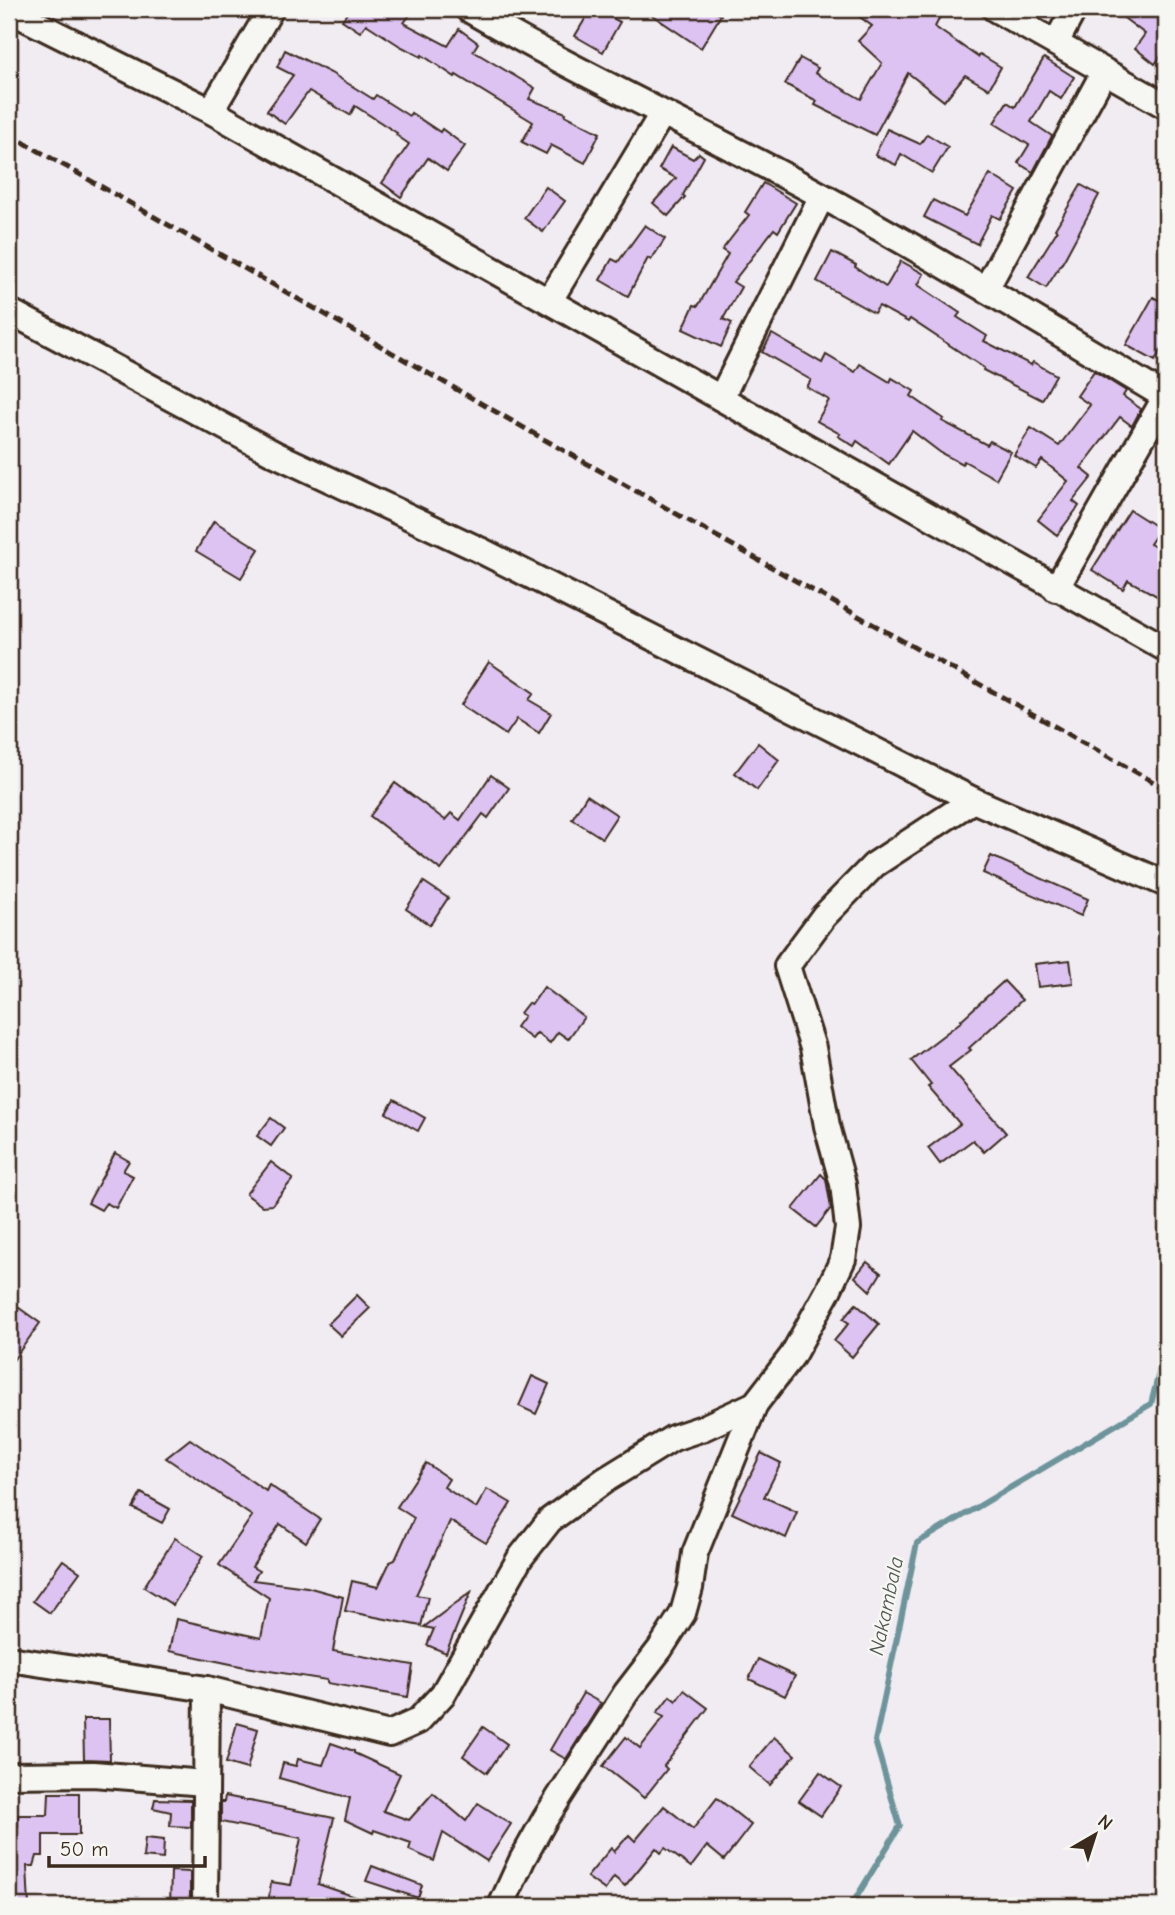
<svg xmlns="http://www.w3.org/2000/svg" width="1175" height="1915" font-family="'Comic Neue',sans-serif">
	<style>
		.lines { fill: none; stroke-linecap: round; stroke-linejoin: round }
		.stream { stroke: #6c949a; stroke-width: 6 }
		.building { fill: #ddc3f2; stroke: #3b2a1e; stroke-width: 2 }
		.minor-casing { stroke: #3b2a1e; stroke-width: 30 }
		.minor { stroke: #f6f6f2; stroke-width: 24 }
		.rail { stroke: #3b2a1e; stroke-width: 5; stroke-dasharray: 10 5; stroke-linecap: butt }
		.labels { text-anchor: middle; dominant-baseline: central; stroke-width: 5; stroke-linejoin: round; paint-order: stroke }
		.water-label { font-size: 21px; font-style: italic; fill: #505652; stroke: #f6f6f2 }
	</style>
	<rect width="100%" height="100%" fill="#f1ecf2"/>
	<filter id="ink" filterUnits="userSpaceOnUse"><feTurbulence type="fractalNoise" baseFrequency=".0143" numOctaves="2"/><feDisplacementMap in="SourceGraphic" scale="14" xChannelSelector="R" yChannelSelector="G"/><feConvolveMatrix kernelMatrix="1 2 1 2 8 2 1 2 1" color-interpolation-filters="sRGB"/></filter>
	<g filter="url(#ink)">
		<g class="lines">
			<!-- stream -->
			<path class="stream" d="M851 1906 900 1826 875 1741 917 1543 1151 1404 1166 1345"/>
		</g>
		<!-- building -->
		<g class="building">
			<path d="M343 9H414L404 23 448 46 459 29 478 43 473 51 535 88 529 99 566 113 565 115 600 133 585 163 551 145 546 154 522 142 533 122 456 75 455 77 422 55 421 57 400 46 366 24 360 32 342 20 348 12Z"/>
			<path d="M591 9H596L620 22 603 52 575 36Z"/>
			<path d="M643 9H710L721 15 701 48Z"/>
			<path d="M849 9H944L935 27 978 57 980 54 1001 67 989 89 965 75 944 101 908 73 875 135 815 105 817 101 785 84 800 58 818 68 815 73 861 99 882 63 858 41 872 26Z"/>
			<path d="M1112 9H1150L1166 21V49L1155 64 1135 48 1145 34Z"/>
			<path d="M285 50 331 73 373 99 376 95 409 116 411 113 440 132 442 129 465 146 447 171 428 158 401 197 382 183 409 144 396 135 397 133 355 106 350 115 309 91 285 124 267 111 293 75 277 67Z"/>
			<path d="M1044 58 1074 77 1061 99 1049 91 1031 122 1052 136 1033 172 1018 163 1029 145 994 123 1007 102 1015 107Z"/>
			<path d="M887 129 920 144 927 134 948 147 932 173 901 154 896 165 875 155Z"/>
			<path d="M671 147 693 159 699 153 704 157 683 195 685 197 668 216 653 203 676 178 659 169Z"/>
			<path d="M990 174 1017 191 1000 219 992 215 977 244 924 217 933 200 965 216Z"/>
			<path d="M763 183 796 203 778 232 774 229 733 282 741 287 723 319 732 323 721 347 683 329 694 305 698 306 728 254 722 250 749 215 745 212Z"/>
			<path d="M1081 185 1099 195 1064 260 1046 288 1028 277 1057 231 1055 229Z"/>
			<path d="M546 187 565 201 543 232 524 218Z"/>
			<path d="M645 225 665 239 651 260 648 258 628 296 600 280 612 259 618 262Z"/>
			<path d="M832 252 856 265 855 267 886 287 901 261 924 274 918 285 960 313 957 317 987 336 984 341 1031 365 1033 362 1056 375 1042 400 983 370 984 368 910 319 908 322 879 306 874 313 817 281Z"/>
			<path d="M1153 297 1166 304V340L1155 361 1126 345Z"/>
			<path d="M772 334 822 363 826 355 855 372 860 364 890 382 892 378 914 391 911 396 944 419 942 421 987 445 990 441 1011 452 996 479 964 461 962 464 941 453 912 431 889 464 857 441 854 446 838 436 840 434 817 421 829 400 807 387 811 380 762 352Z"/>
			<path d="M1094 371 1126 391 1123 396 1141 409 1132 426 1120 417 1081 468 1092 477 1073 501 1079 506 1057 535 1038 520 1068 481 1042 460 1036 468 1014 455 1031 428 1059 446 1090 405 1077 396Z"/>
			<path d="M1130 510 1160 529 1150 544 1166 553V601L1128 580 1123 589 1092 570Z"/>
			<path d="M214 521 259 549 241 578 196 551Z"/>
			<path d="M489 662 534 693 529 700 551 713 539 733 517 719 506 735 461 705Z"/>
			<path d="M758 743 779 760 757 790 735 773Z"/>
			<path d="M491 775 509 788 488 818 483 814 441 870 370 816 395 783 445 820 451 813 460 820Z"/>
			<path d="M587 795 617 815 602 838 572 819Z"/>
			<path d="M991 856 1088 899 1081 916 983 873Z"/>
			<path d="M424 882 448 898 430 925 406 909Z"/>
			<path d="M1070 960 1073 983 1038 987 1035 964Z"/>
			<path d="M1004 981 1022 1000 969 1048 971 1050 949 1067 1006 1133 984 1152 973 1140 940 1164 928 1148 960 1124 928 1087 931 1085 911 1060 962 1021 961 1020Z"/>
			<path d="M544 987 584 1017 568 1039 558 1032 550 1043 537 1033 532 1039 516 1027 524 1016 520 1013 528 1003 532 1004Z"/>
			<path d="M394 1100 425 1118 418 1131 386 1113Z"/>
			<path d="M271 1118 284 1128 271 1146 257 1136Z"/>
			<path d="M115 1153 129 1161 123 1171 133 1176 116 1208 106 1203 101 1210 88 1203Z"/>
			<path d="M271 1162 293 1179 272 1205 262 1206 246 1194Z"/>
			<path d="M821 1174 826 1179 831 1208 816 1227 793 1209Z"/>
			<path d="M867 1262 881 1273 870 1291 855 1277Z"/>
			<path d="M357 1295 370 1308 341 1336 328 1324Z"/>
			<path d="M856 1304 879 1324 852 1357 834 1341 849 1323 843 1319Z"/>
			<path d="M15 1305 40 1323 9 1366V1315Z"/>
			<path d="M532 1376 549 1384 536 1414 519 1406Z"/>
			<path d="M190 1439 266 1491 269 1485 320 1519 306 1542 280 1524 252 1567 259 1571 253 1580 307 1587 343 1597 333 1651 413 1665 408 1697 327 1683V1680L245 1667 169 1651 176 1619 261 1638 269 1598 219 1565 252 1516 166 1458Z"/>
			<path d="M761 1453 781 1463 764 1497 797 1512 786 1538 732 1513Z"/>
			<path d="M426 1463 449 1479 444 1487 476 1508 487 1489 511 1503 486 1543 450 1521 416 1595 428 1597 421 1626 345 1611 352 1581 378 1587 390 1562 395 1560 414 1518 397 1507Z"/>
			<path d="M141 1493 170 1509 162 1523 133 1508Z"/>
			<path d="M175 1538 203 1556 173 1605 144 1587Z"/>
			<path d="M63 1560 80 1572 50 1613 33 1601Z"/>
			<path d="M471 1592 446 1653 427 1645 434 1629 424 1627Z"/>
			<path d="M758 1659 795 1676 785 1696 749 1679Z"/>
			<path d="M684 1690 708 1708 664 1766 667 1769 644 1798 603 1766 626 1737 640 1748 664 1717 657 1713 670 1696 676 1701Z"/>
			<path d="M583 1693 601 1703 566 1759 550 1750Z"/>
			<path d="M83 1719H109L110 1760 84 1759Z"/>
			<path d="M237 1723 258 1729 247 1769 226 1763Z"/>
			<path d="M483 1727 507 1744 487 1773 463 1756Z"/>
			<path d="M774 1737 795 1755 770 1785 749 1767Z"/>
			<path d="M331 1743 354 1751V1753L400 1774 383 1811 409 1820 433 1793 466 1821 478 1803 511 1824 487 1861 443 1833 434 1861 409 1850 411 1843 374 1830 373 1833 345 1820 350 1798 279 1778 283 1763 296 1766 298 1759 323 1765Z"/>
			<path d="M820 1772 841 1787 821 1816 799 1801Z"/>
			<path d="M49 1793H79V1835H43V1856H37L34 1866H27L29 1906H9V1826H18V1815H48Z"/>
			<path d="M225 1796 334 1818 318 1884 376 1904 375 1906H268L271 1882 291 1885 301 1838 221 1822V1802H224Z"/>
			<path d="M717 1798 751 1825 724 1860 707 1846 691 1867 665 1848 661 1853 656 1848 625 1886 614 1877 605 1890 587 1877 611 1848 614 1852 629 1835 635 1841 664 1806 693 1829Z"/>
			<path d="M155 1799 191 1800V1827L170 1826 171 1812 153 1808Z"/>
			<path d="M145 1838 164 1840 163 1859 143 1857Z"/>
			<path d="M372 1866 422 1885 418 1898 366 1881Z"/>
			<path d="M171 1871 190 1872V1906H170Z"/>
		</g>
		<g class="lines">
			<defs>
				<g id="minor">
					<path d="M468 9C584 77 706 132 824 197 939 260 1052 329 1166 397"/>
					<path d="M995 9 1166 106"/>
					<path d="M9 10 211 111 1166 649"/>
					<path d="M1056 43 1074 9"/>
					<path d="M211 111 271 9"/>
					<path d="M986 289 1104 72"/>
					<path d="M550 300 662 114"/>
					<path d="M9 311 275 454 480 550 973 800 1166 884"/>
					<path d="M721 398 822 196"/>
					<path d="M1056 589 1166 396"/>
					<path d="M9 1659 207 1689 389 1734 418 1721 443 1694 520 1558 550 1520 605 1480 673 1438 703 1428 755 1404 792 1356 828 1291 843 1259 848 1228 843 1184 827 1126 813 1048 787 966 824 916 874 865 973 800"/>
					<path d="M9 1775 93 1774 205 1783"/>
					<path d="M205 1906 207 1689"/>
					<path d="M501 1906 522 1860 545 1819 626 1693 660 1649 683 1613 690 1588 695 1553 755 1404"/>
				</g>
			</defs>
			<!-- minor casing -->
			<use href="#minor" class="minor-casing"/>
			<!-- minor -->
			<use href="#minor" class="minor"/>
			<!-- rail -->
			<path class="rail" d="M9 134 547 441 1166 789"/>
		</g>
	</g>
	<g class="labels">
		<!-- water labels -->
		<g class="water-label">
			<text transform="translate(886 1606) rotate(-78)">Nakambala</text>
		</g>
	</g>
	<!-- margin -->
	<rect width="1175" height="1915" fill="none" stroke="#f6f6f2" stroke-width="35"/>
	<rect x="18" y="18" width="1140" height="1880" fill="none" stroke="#3b2a1e" stroke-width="2.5" filter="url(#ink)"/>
	<!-- north arrow -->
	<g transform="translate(1095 1835) rotate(39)" stroke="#f6f6f2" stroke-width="5" paint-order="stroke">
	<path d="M0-5L12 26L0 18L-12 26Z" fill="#3b2a1e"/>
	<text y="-10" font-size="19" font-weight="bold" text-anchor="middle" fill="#3b2a1e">N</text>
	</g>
	<!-- scale -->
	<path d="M49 1856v10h156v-10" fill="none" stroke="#3b2a1e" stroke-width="3.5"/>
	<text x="60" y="1856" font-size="21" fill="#3b2a1e" stroke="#f6f6f2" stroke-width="5" paint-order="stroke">50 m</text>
</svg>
